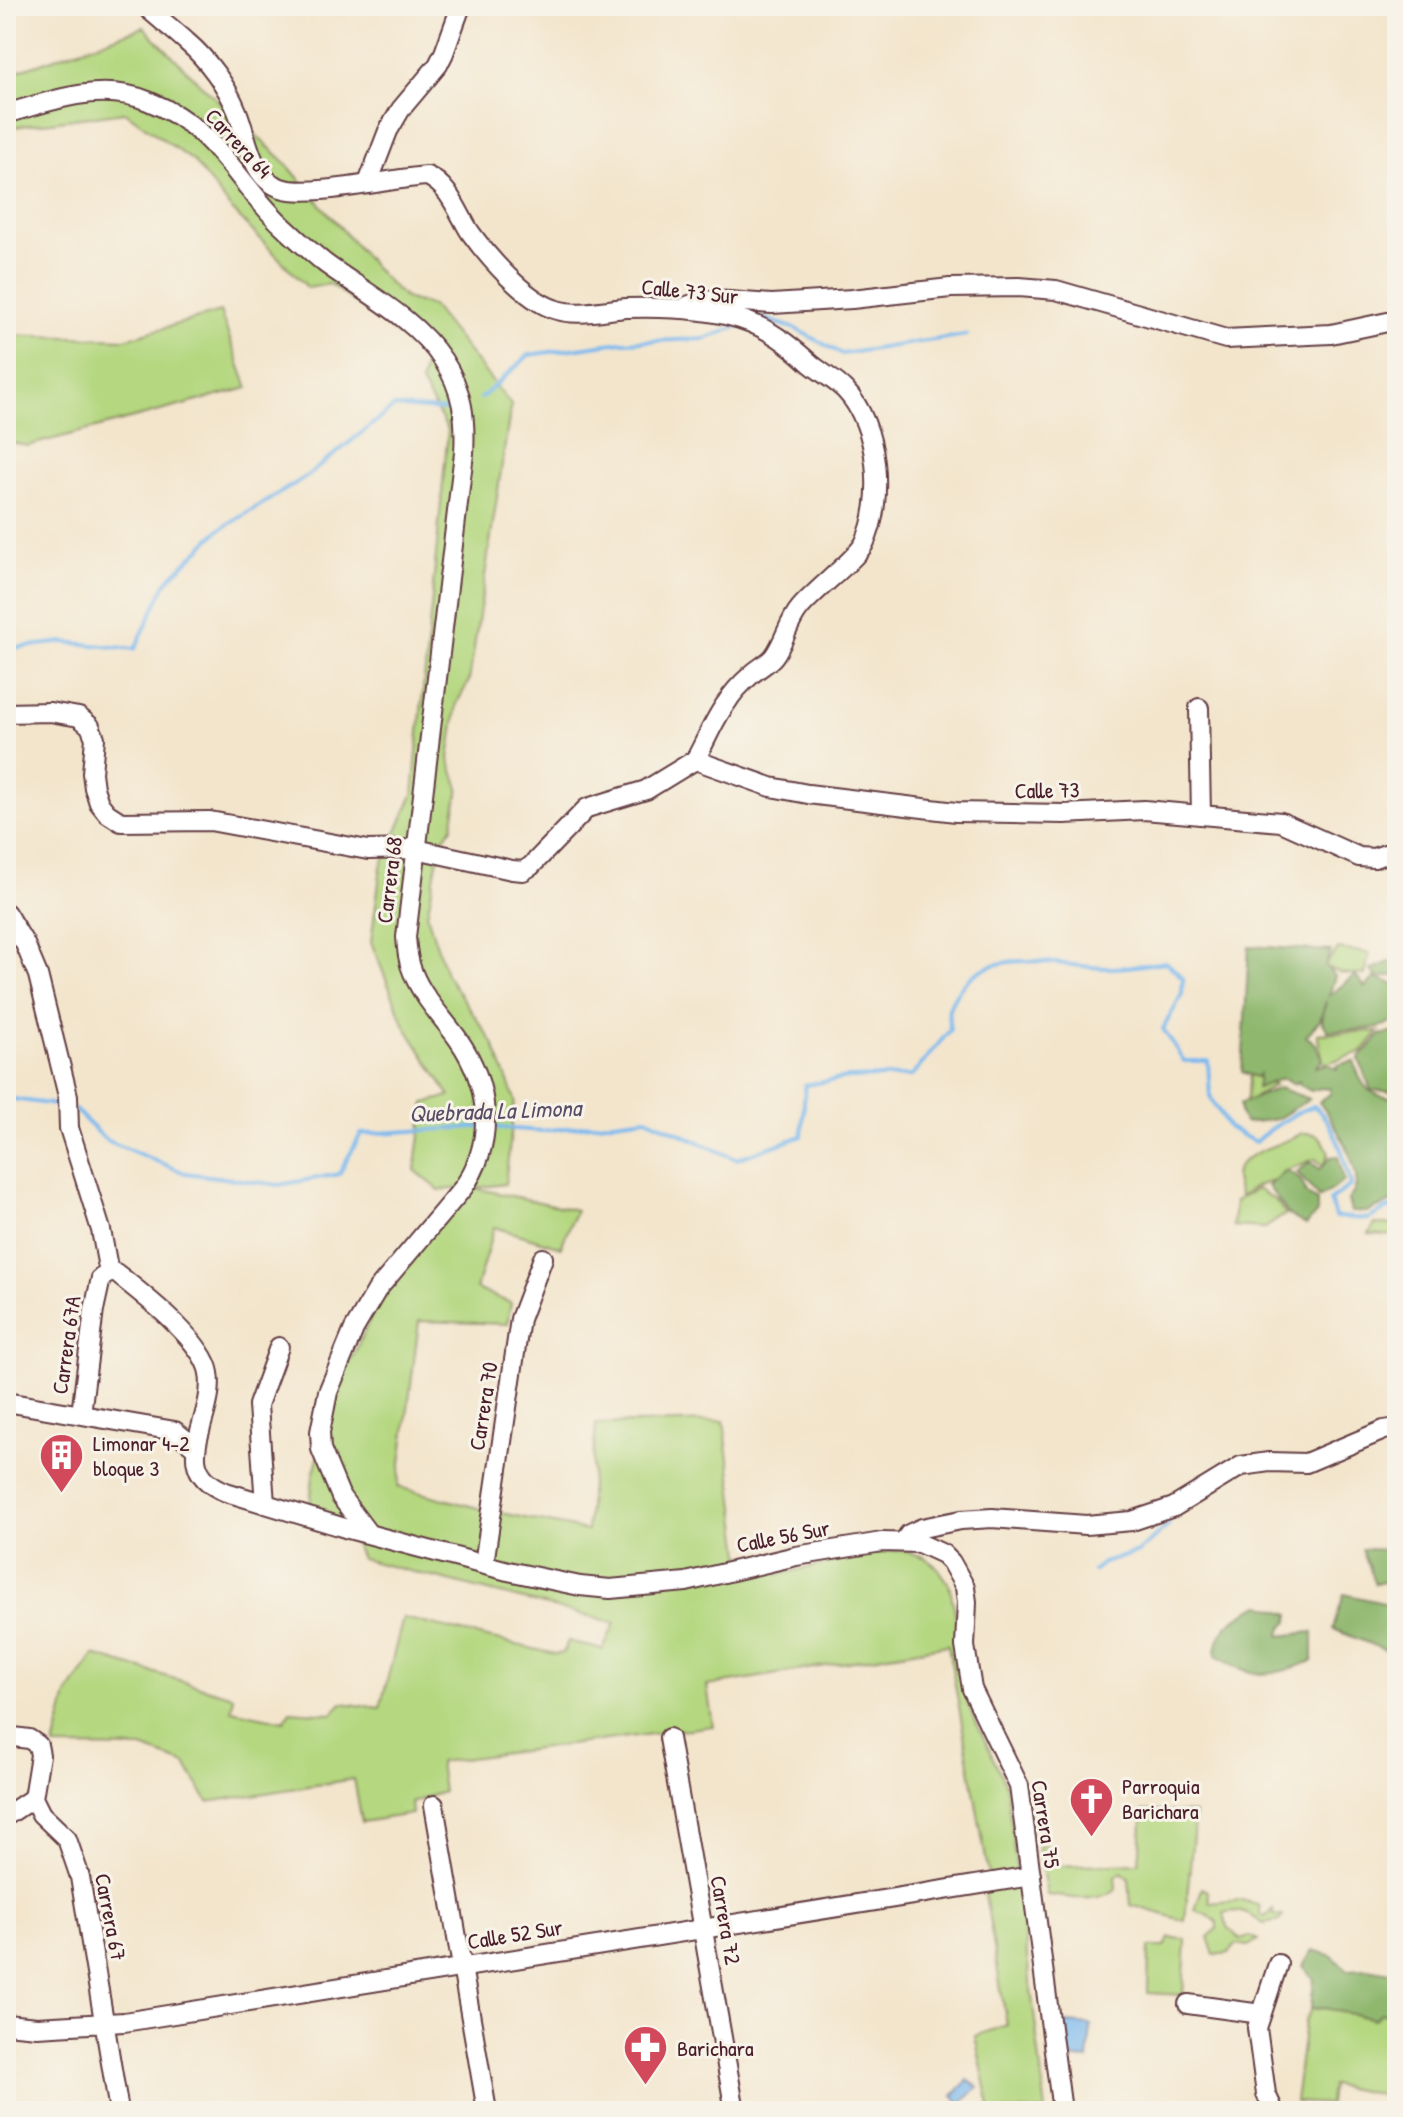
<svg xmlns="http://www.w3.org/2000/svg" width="1403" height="2117" font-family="'Patrick Hand',sans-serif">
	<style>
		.green { fill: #b4d77f; stroke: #7f7b55; stroke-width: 2 }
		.forest { fill: #8fb86e; stroke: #6c6c4c; stroke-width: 2 }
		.water { fill: #7ab9ee; stroke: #626c8c; stroke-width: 2 }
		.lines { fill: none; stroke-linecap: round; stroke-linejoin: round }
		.stream { stroke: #7ab9ee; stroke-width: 4 }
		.minor-casing { stroke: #633d43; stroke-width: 22 }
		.minor { stroke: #fff; stroke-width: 18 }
		.labels { text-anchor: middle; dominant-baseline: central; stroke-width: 6; stroke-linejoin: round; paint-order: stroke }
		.street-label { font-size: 22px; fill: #4a1f2b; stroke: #f7f3e8 }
		.poi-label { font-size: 22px; fill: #4a1f2b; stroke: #f7f3e8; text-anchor: start }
		.water-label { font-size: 24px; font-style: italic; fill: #584d66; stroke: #f7f3e8 }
	</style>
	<rect width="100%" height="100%" fill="#f7f3e8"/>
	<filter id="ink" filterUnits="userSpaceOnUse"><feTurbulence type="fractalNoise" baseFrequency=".0125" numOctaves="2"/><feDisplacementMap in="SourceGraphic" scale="16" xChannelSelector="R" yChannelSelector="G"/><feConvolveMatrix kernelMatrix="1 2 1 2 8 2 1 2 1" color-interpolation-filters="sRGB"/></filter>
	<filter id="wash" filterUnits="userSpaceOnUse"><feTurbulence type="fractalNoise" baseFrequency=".006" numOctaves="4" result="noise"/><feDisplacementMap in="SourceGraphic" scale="32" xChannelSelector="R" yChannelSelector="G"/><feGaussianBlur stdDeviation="1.8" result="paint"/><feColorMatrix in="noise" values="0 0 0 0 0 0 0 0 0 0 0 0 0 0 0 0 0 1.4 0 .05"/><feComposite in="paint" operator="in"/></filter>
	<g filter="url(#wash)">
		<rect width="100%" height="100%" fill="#f3e5cc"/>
		<!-- green -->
		<g class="green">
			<path d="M144 27 198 82 284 161 380 274 405 298 432 306 511 405 469 681 457 703 449 759 459 788 452 827 441 842 427 915 446 974 493 1043 515 1100 505 1184 475 1188 576 1210 561 1247 494 1227 476 1289 511 1303 507 1324 419 1321 398 1487 482 1509 587 1531 596 1424 724 1421 741 1554 780 1574 874 1553 902 1550 924 1557 938 1568 949 1584 957 1622V1649L968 1705 1006 1785 1046 2111H991L975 2036 1007 2025 985 1894 989 1876 948 1645 707 1686 713 1726 439 1762 443 1792 411 1803 412 1814 362 1822 354 1779 208 1802 186 1764 142 1748 54 1747 67 1695 94 1655 233 1696 232 1710 284 1721 290 1711 332 1714 342 1703 380 1708 403 1618 555 1654 563 1653 568 1641 603 1650 615 1623 361 1559 353 1540 310 1505 313 1476 335 1394 379 1300 466 1188 439 1190 415 1170 425 1103 450 1096 405 1026 371 942 381 866 413 795 448 430 421 383 426 356 330 284 308 288 232 210 193 161 125 112 6 128V75Z"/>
			<path d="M220 312 248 388 27 446 6 441V335L125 339Z"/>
			<path d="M1338 949 1369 953 1365 975 1340 973 1324 966Z"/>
			<path d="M1379 1031 1362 1052 1324 1064 1317 1034Z"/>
			<path d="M1250 1074 1274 1085 1246 1102Z"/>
			<path d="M1302 1133C1319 1132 1323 1138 1329 1153L1324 1166 1315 1159 1286 1170 1283 1177 1255 1187 1240 1197C1238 1191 1235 1183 1235 1178 1235 1152 1285 1145 1302 1133Z"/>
			<path d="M1257 1189 1275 1200 1286 1214 1265 1228 1233 1226 1235 1201Z"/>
			<path d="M1375 1224 1397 1225V1236L1369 1234Z"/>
			<path d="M1143 1811 1195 1813 1185 1921 1131 1905 1129 1879 1122 1872 1115 1877 1116 1889C1096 1904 1070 1897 1047 1895L1038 1846 1045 1845 1055 1866 1139 1863Z"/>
			<path d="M1202 1888 1208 1891 1210 1903 1242 1900 1260 1906V1914L1265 1917 1273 1909V1915L1283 1916 1279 1921 1264 1924C1251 1915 1240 1908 1224 1913L1227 1927 1240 1939 1250 1936 1258 1940 1248 1946 1237 1944 1229 1953 1214 1955 1208 1937 1217 1929V1922L1207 1914 1195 1910Z"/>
			<path d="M1169 1938 1186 1939 1183 1995 1148 1993 1149 1947H1165Z"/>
			<path d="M1325 2008 1374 2019 1381 2013 1397 2017V2098L1331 2085 1329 2104 1295 2102 1305 2021 1311 2009Z"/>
		</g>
		<!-- forest -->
		<g class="forest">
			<path d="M1249 946 1331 951 1325 966 1335 976 1329 996 1355 975 1365 987 1375 978 1397 985V1020C1377 1032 1351 1029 1328 1031L1322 1021 1326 1001 1320 1020 1306 1036 1316 1044 1322 1060 1316 1067 1327 1064 1337 1069 1338 1065 1354 1061C1361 1088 1370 1097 1397 1098V1200L1367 1212H1351L1348 1200C1351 1196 1354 1193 1355 1189 1363 1169 1332 1119 1319 1102L1330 1094 1331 1089 1321 1088 1311 1091 1300 1085 1299 1081 1295 1084 1283 1078 1257 1088 1259 1074 1256 1077 1242 1072Z"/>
			<path d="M1397 959V975L1378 978 1371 970Z"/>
			<path d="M1397 1032V1092L1371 1090 1359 1059 1380 1035Z"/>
			<path d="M1279 1088 1309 1099 1277 1119 1245 1123 1240 1113V1104Z"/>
			<path d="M1338 1156 1344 1181 1319 1198 1297 1172 1310 1162 1320 1169 1331 1157Z"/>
			<path d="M1285 1170C1298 1175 1303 1181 1306 1194L1317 1201V1213L1306 1225 1289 1215 1268 1186Z"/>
			<path d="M1393 1536H1397V1579L1375 1584 1362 1549 1393 1550Z"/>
			<path d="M1344 1594 1397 1606V1655L1333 1629Z"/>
			<path d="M1261 1605 1290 1614 1289 1621 1282 1627 1280 1636 1313 1632V1661C1265 1677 1261 1681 1216 1656 1216 1628 1237 1615 1261 1605Z"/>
			<path d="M1313 1950 1332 1956 1348 1970 1368 1969 1397 1974V2017L1381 2013 1374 2019 1325 2008 1311 2009 1314 1979 1303 1966Z"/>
		</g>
		<!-- water -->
		<g class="water">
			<path d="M1066 2023 1091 2025 1088 2060 1063 2058Z"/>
			<path d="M968 2080 978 2087 961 2104 953 2095Z"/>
		</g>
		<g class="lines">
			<!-- stream -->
			<g class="stream">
				<path d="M762 318 796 329 842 354 966 335"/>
				<path d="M481 398 529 355 621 342 705 339 739 326"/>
				<path d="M6 649 63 642 135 649 167 581 219 530 306 477 394 407 447 410"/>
				<path d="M6 1098 63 1106"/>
				<path d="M75 1110 106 1140 185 1173 279 1185 339 1174 361 1134 480 1127"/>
				<path d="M489 1127 542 1131 646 1118 736 1159 802 1136 805 1085 848 1078 912 1076 950 1030C947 1011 947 1007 959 990 992 942 1062 968 1110 968 1128 968 1147 964 1166 962L1183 978 1182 994 1163 1029 1184 1061H1208L1210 1097 1229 1128 1255 1142C1268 1130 1298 1110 1314 1106 1336 1125 1344 1157 1351 1185L1330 1200 1335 1217 1368 1219 1386 1209 1397 1207"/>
				<path d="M1093 1571 1103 1563 1138 1552 1169 1525"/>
			</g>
		</g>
	</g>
	<g filter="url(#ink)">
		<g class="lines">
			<defs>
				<g id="minor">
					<path d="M145 6C159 19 173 29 187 42 207 59 227 86 237 111 248 137 250 178 281 188 310 198 392 178 427 176 449 185 458 213 470 232 488 257 524 299 554 309 576 317 603 310 626 308 662 307 706 308 740 319 769 328 789 344 811 364 822 373 835 380 845 390 879 425 885 501 864 544 855 560 815 590 800 608 788 622 785 641 774 656 769 663 758 668 751 675 743 682 733 692 727 702 714 719 706 741 695 760"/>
					<path d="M6 114C52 100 101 82 148 101 218 128 235 182 285 228 298 240 312 253 326 264 366 293 415 318 443 360 463 390 466 419 464 453L406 937C407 950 408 962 413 973 423 998 443 1018 458 1039 490 1085 496 1141 463 1188L377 1290 354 1329 328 1392 320 1432 321 1449 341 1497 368 1533"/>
					<path d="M368 183 388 131 401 109 438 65 444 53 461 6"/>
					<path d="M687 306 698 302 715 300 772 304 852 299 950 288 1019 287 1056 290 1226 339 1331 334 1397 320"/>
					<path d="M1199 708 1201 815"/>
					<path d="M6 713 50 712 79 717 90 726 95 738 92 773 94 788 99 803 107 813 121 822 210 821 368 850 416 849 512 870 523 871 531 866 587 808 646 790 695 760"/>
					<path d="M695 760 771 787 808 794 956 812 1064 814 1144 810 1281 822 1359 857 1374 858 1397 850"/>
					<path d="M6 913 25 944 38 975 68 1096 69 1128 101 1230 109 1273"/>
					<path d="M6 1402 175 1431 196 1448"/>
					<path d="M81 1414 94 1310 101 1278 109 1273H116C141 1293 204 1341 209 1373 217 1419 165 1468 226 1492L345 1528 508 1571 580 1586 610 1589 686 1582 796 1556 882 1542 919 1543 943 1554 951 1562 965 1587 967 1602 965 1646 972 1689 1019 1786 1062 2111"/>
					<path d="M265 1504 258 1405 279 1347"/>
					<path d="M904 1541 909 1534 922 1528 961 1520 992 1518 1086 1525 1132 1521 1174 1507 1241 1466 1269 1462 1306 1463 1384 1430 1397 1428"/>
					<path d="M484 1564 520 1319 543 1258"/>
					<path d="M6 1736 29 1739 38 1745 40 1755 33 1798 41 1814 67 1839 80 1877 119 2111"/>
					<path d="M669 1738 735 2111"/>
					<path d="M434 1805 487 2111"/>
					<path d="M6 1816 33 1798"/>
					<path d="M1188 2004 1261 2014"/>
					<path d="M6 2024 37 2027 124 2022 1031 1876"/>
					<path d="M1274 2111 1266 2094 1257 2028 1278 1964"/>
				</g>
			</defs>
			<!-- minor casing -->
			<use href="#minor" class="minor-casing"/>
			<!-- minor -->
			<use href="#minor" class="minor"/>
		</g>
	</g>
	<!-- icons -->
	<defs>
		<symbol id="building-pin" viewBox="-11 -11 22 30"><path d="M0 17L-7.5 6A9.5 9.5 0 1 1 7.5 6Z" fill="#d1495b" stroke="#f7f3e8"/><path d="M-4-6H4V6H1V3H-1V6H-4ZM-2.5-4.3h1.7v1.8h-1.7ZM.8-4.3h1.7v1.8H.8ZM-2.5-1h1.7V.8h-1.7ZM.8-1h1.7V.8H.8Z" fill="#fff"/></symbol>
		<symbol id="church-pin" viewBox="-11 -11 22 30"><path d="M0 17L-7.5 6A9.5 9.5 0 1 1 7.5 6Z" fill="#d1495b" stroke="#f7f3e8"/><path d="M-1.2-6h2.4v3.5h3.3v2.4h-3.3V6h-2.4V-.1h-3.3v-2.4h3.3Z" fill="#fff"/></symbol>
		<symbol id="pharmacy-pin" viewBox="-11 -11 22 30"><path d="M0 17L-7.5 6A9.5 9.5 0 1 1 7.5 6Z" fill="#d1495b" stroke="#f7f3e8"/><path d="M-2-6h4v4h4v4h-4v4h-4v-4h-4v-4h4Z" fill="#fff"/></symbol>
	</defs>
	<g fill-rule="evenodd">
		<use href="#building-pin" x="36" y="1430" width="51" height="69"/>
		<use href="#church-pin" x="1066" y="1774" width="51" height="69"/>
		<use href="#pharmacy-pin" x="620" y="2022" width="51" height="69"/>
	</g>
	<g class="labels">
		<!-- street labels -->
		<g class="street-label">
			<text transform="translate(239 143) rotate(47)">Carrera 64</text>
			<text transform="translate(690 291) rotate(6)">Calle 73 Sur</text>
			<text transform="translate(1047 790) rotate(-1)">Calle 73</text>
			<text transform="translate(389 880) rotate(-83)">Carrera 68</text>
			<text transform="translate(66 1345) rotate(-82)">Carrera 67A</text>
			<text transform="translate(483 1406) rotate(-81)">Carrera 70</text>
			<text transform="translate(783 1536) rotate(-11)">Calle 56 Sur</text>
			<text transform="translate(1046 1824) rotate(81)">Carrera 75</text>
			<text transform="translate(111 1917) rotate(79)">Carrera 67</text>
			<text transform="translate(726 1920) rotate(80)">Carrera 72</text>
			<text transform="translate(515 1934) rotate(-9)">Calle 52 Sur</text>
		</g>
		<!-- poi labels -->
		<g class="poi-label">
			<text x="93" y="1443">Limonar 4-2<tspan x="93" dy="25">bloque 3</tspan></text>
			<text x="1122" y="1786">Parroquia<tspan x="1122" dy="25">Barichara</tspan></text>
			<text x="677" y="2048">Barichara</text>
		</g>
		<!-- water labels -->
		<g class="water-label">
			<text transform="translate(495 1110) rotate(-2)">Quebrada La Limona</text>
		</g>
	</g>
	<!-- margin -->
	<rect width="1403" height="2117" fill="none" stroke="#f7f3e8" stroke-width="32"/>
</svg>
